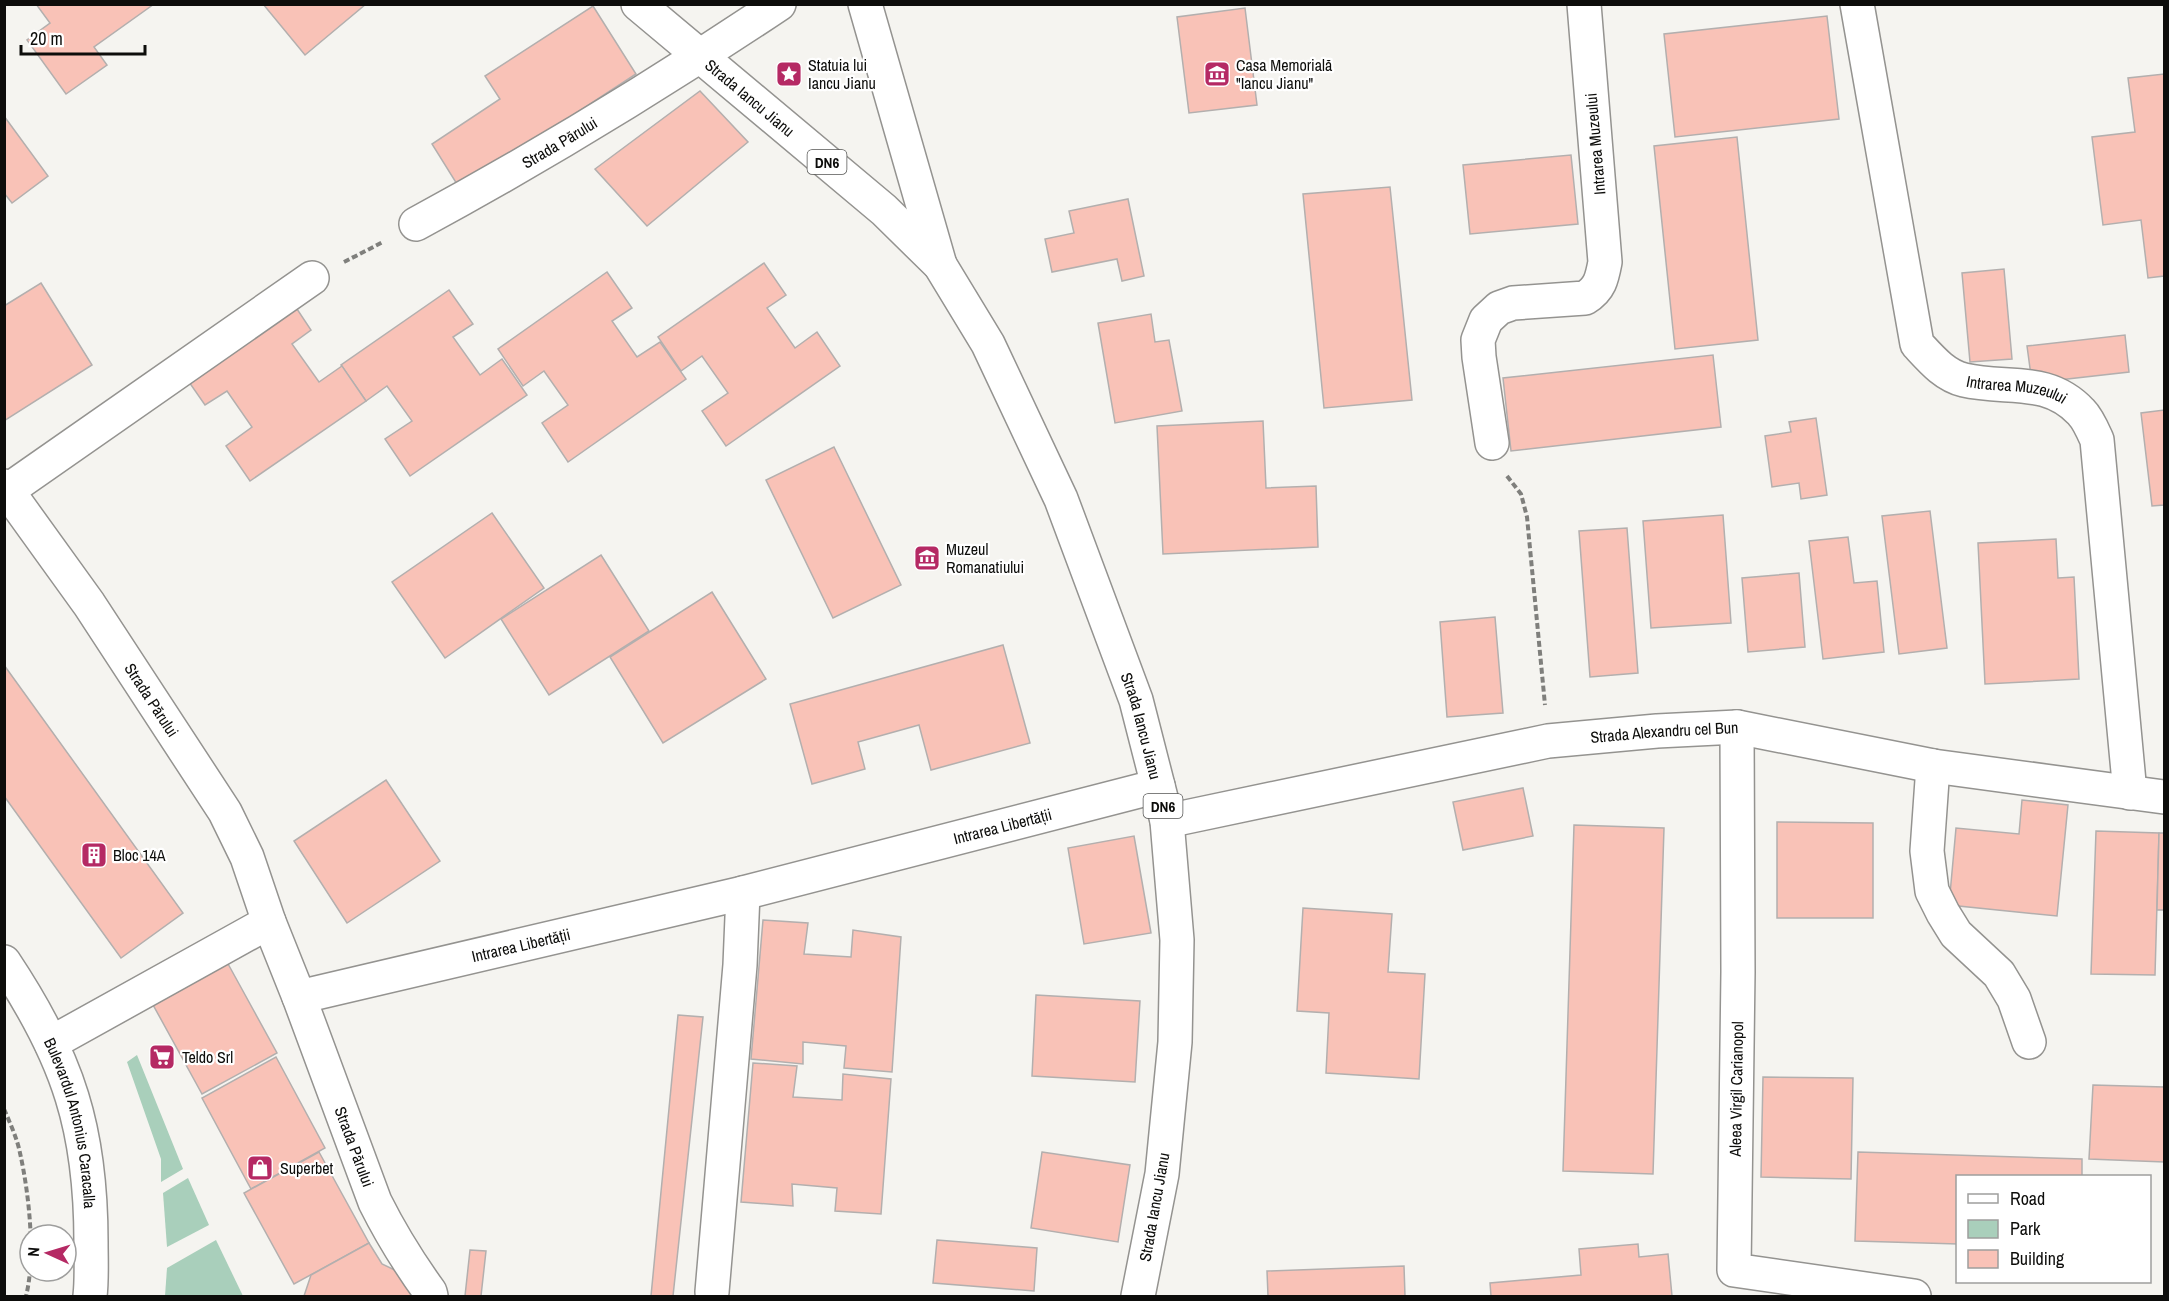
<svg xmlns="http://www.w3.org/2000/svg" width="2169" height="1301" font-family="'Archivo Narrow',sans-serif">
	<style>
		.green { fill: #a9cfbb }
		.building { fill: #f9c2b7; stroke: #b3afae; stroke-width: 1.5 }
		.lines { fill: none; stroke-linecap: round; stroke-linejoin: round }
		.minor-casing { stroke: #949390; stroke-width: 36 }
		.secondary-casing { stroke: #949390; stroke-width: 36 }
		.primary-casing { stroke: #949390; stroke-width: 36 }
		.path { stroke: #7f7f7c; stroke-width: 4; stroke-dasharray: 6 3; stroke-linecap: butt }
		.minor { stroke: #fff; stroke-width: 33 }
		.secondary { stroke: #fff; stroke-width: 33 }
		.primary { stroke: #fff; stroke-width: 33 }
		.labels { text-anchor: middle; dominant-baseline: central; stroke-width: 4.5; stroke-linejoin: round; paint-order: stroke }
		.shield { fill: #fff; stroke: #565654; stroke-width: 1.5 }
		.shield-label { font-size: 15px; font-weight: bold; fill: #0d0d0b }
		.poi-label { font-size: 16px; fill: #0d0d0b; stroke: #fff; text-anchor: start }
		.street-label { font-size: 16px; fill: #0d0d0b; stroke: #fff }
	</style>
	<rect width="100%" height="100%" fill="#f5f4f0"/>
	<!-- green -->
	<g class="green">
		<path d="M137 1055 183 1169 161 1182V1159L127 1062Z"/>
		<path d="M188 1178 209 1225 167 1247 163 1193Z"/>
		<path d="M216 1240 243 1296H165L167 1268Z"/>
	</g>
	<!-- building -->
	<g class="building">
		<path d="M36 4H154L94 47 107 65 66 94 27 40 50 23Z"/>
		<path d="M263 4H366L305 55Z"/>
		<path d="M593 6 636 74 460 189 432 144 500 99 485 76Z"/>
		<path d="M1245 8 1257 105 1189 113 1177 17Z"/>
		<path d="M1827 16 1839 119 1675 137 1664 34Z"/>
		<path d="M2164 74V276L2148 278 2141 220 2103 225 2092 137 2135 132 2128 78Z"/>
		<path d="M700 91 748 142 647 226 595 169Z"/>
		<path d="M4 116 48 176 12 203 4 193Z"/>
		<path d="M1737 137 1758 340 1675 349 1654 146Z"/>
		<path d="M1571 155 1578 224 1470 234 1463 165Z"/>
		<path d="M1390 187 1412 400 1324 408 1303 194Z"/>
		<path d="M1128 199 1144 276 1122 281 1117 259 1052 272 1045 239 1074 233 1069 211Z"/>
		<path d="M764 263 786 295 767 308 795 348 817 332 840 366 726 446 702 411 728 393 702 356 681 371 658 337Z"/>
		<path d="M2004 269 2012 359 1970 362 1962 273Z"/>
		<path d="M607 272 632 308 612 321 637 357 660 342 686 379 568 462 542 423 568 405 544 371 523 386 498 349Z"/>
		<path d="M41 283 92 365 4 421V306Z"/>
		<path d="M449 290 473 324 453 337 480 375 502 359 527 395 410 476 385 439 412 421 387 386 366 401 341 365Z"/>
		<path d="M289 297 311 330 292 344 319 382 342 366 366 401 250 481 226 446 252 427 227 391 205 405 182 372Z"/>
		<path d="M1151 314 1155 342 1169 340 1182 411 1115 423 1098 323Z"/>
		<path d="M2125 335 2129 372 2032 383 2027 346Z"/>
		<path d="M1713 355 1721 427 1511 451 1503 378Z"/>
		<path d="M2164 410V505L2152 506 2141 413Z"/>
		<path d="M1816 418 1827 495 1801 499 1799 483 1772 487 1765 436 1791 432 1789 422Z"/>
		<path d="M1263 421 1266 488 1316 486 1318 547 1163 554 1157 426Z"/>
		<path d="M834 447 901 585 833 618 766 480Z"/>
		<path d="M1930 511 1947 648 1899 654 1882 516Z"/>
		<path d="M492 513 544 588 445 658 392 582Z"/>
		<path d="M1723 515 1731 623 1651 628 1643 521Z"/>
		<path d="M1627 528 1638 673 1590 677 1579 531Z"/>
		<path d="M1848 537 1854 583 1877 581 1884 652 1823 659 1809 541Z"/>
		<path d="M2056 539 2058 578 2074 577 2079 679 1985 684 1978 543Z"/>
		<path d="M601 555 649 631 549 695 501 619Z"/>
		<path d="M1799 573 1805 647 1748 652 1742 578Z"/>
		<path d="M712 592 766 679 663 743 610 657Z"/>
		<path d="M1495 617 1503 713 1447 717 1440 622Z"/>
		<path d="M1003 645 1030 743 931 770 919 725 858 742 865 769 812 784 790 704Z"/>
		<path d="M4 665 183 913 121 958 4 796Z"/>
		<path d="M386 780 440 861 347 923 294 841Z"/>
		<path d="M1523 788 1533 836 1463 850 1453 802Z"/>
		<path d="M2022 800 2068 805 2057 916 1949 905 1956 828 2019 834Z"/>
		<path d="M1777 822 1873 823V918H1777Z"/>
		<path d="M1574 825 1664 828 1653 1174 1563 1171Z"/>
		<path d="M2096 831 2159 833 2155 975 2091 974Z"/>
		<path d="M2159 833H2164V910H2157Z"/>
		<path d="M1134 836 1151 933 1084 944 1068 848Z"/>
		<path d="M1303 908 1392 914 1388 972 1425 974 1419 1079 1326 1073 1329 1013 1297 1011Z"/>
		<path d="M763 920 808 923 804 954 851 957 853 930 901 937 892 1072 844 1068 846 1046 803 1042V1064L751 1059Z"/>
		<path d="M227 962 277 1053 202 1094 152 1003Z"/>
		<path d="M1036 995 1140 1001 1135 1082 1032 1076Z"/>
		<path d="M678 1015 703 1017 673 1296H651Z"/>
		<path d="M276 1057 325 1148 251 1189 202 1098Z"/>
		<path d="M753 1063 797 1066 793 1097 842 1100 843 1074 891 1079 881 1214 835 1211 837 1188 792 1184 793 1206 741 1202Z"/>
		<path d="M1763 1077 1853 1078 1851 1179 1761 1177Z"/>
		<path d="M2093 1085 2164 1087V1162L2089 1159Z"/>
		<path d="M319 1152 369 1243 294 1284 244 1193Z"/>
		<path d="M1042 1152 1130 1165 1118 1242 1031 1228Z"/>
		<path d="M1858 1152 2082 1159V1176H1958V1244L1855 1241Z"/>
		<path d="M937 1240 1037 1248 1034 1291 933 1283Z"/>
		<path d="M369 1243 382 1264 422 1283 418 1296H304L311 1275Z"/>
		<path d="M1638 1244 1639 1257 1668 1254 1672 1296H1491L1490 1283 1581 1275 1579 1249Z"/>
		<path d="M470 1250 486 1251 481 1296H465Z"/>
		<path d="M1404 1266 1405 1296H1252H1268L1267 1271Z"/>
	</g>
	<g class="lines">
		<defs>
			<g id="minor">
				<path d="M865 4 940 265"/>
				<path id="s1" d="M1857 4 1917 344C1931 359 1944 375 1964 380 2007 390 2047 376 2081 412 2088 419 2093 431 2097 440L2130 793"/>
				<path id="s2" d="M416 224C540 157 661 83 779 4"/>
				<path d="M1492 443 1479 357 1478 340 1486 320 1499 308 1513 303 1585 298C1600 289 1602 278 1605 262L1584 4"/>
				<path id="s3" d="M4 486 89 604 225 812 247 857 269 922 299 997 375 1202C391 1234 409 1263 430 1292L431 1296"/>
				<path d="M4 493 312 278"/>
				<path d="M1737 727 1738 972 1734 1270 1914 1296"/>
				<path d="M1933 766 1927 851 1932 891 1943 913 1956 934 1999 974 2014 999 2029 1042"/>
				<path id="s4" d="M1167 821 1548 741 1657 731 1737 727 1933 766 2164 797"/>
				<path id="s5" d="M299 997 743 893 1158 786"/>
				<path d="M51 1043 269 922"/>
				<path d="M712 1292 740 965 743 893"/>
			</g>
			<g id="secondary">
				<path id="s6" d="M4 962C32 1004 57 1048 72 1097 86 1142 91 1194 91 1242 91 1260 92 1279 90 1296"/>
			</g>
			<g id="primary">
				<path id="s7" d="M638 4 884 210 940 265 988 344 1061 499 1136 700 1167 821 1177 940 1175 1042 1162 1174 1138 1296"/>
			</g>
		</defs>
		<!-- minor casing -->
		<use href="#minor" class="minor-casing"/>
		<!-- secondary casing -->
		<use href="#secondary" class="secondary-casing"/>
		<!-- primary casing -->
		<use href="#primary" class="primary-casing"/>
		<!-- path -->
		<g class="path">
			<path d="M344 262 383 242"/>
			<path d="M1507 476 1521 494 1527 517 1545 705"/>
			<path d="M4 1109C10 1123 17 1138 20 1153 29 1193 36 1257 26 1296"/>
		</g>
		<!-- minor -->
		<use href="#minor" class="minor"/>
		<!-- secondary -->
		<use href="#secondary" class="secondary"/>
		<!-- primary -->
		<use href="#primary" class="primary"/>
	</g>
	<!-- icons -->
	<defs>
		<symbol id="sight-square" viewBox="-11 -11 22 22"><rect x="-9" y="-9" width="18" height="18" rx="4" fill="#b52964" stroke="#fff"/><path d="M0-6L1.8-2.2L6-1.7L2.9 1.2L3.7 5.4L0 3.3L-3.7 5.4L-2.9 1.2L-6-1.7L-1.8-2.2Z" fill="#fff"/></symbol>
		<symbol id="museum-square" viewBox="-11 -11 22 22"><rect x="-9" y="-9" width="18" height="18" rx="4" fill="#b52964" stroke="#fff"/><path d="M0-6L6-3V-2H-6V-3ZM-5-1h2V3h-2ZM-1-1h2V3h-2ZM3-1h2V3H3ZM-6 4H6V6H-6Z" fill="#fff"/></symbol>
		<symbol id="building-square" viewBox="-11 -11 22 22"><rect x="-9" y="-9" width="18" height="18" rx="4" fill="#b52964" stroke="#fff"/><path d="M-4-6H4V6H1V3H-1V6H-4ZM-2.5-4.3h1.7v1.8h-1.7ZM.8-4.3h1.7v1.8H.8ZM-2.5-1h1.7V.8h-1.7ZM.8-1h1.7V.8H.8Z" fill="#fff"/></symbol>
		<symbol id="supermarket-square" viewBox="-11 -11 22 22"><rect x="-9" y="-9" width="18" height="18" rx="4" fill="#b52964" stroke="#fff"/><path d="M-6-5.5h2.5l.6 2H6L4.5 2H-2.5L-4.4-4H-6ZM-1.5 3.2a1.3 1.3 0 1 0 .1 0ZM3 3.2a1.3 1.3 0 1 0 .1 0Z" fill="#fff"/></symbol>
		<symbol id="shop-square" viewBox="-11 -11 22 22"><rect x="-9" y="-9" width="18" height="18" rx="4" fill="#b52964" stroke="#fff"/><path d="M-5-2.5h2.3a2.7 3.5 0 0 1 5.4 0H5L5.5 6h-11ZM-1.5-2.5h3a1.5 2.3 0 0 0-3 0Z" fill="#fff"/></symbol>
	</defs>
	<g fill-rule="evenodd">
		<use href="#sight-square" x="774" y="59" width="30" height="30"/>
		<use href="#museum-square" x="1202" y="59" width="30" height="30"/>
		<use href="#museum-square" x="912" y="543" width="30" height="30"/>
		<use href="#building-square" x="79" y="840" width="30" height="30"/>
		<use href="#supermarket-square" x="147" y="1042" width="30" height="30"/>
		<use href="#shop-square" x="245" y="1153" width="30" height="30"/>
	</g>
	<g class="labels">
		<!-- shield labels -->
		<g class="shield">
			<rect x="807.5" y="150" width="39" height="24" rx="4.5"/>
			<rect x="1143.5" y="794" width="39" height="24" rx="4.5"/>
		</g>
		<g class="shield-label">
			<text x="827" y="162">DN6</text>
			<text x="1163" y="806">DN6</text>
		</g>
		<!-- poi labels -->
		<g class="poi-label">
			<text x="808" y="65">Statuia lui<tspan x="808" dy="18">Iancu Jianu</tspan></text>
			<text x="1236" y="65">Casa Memorială<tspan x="1236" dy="18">"Iancu Jianu"</tspan></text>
			<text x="946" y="549">Muzeul<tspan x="946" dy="18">Romanatiului</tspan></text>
			<text x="113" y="855">Bloc 14A</text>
			<text x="182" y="1057">Teldo Srl</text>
			<text x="280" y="1168">Superbet</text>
		</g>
		<!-- street labels -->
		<g class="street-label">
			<text stroke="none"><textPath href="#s7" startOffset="146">Strada Iancu Jianu</textPath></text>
			<text stroke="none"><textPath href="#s2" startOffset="165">Strada Părului</textPath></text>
			<text transform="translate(1595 144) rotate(-95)">Intrarea Muzeului</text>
			<text stroke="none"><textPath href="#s1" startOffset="459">Intrarea Muzeului</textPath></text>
			<text stroke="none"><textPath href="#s3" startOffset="260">Strada Părului</textPath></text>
			<text stroke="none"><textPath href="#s7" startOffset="904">Strada Iancu Jianu</textPath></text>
			<text stroke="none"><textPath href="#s4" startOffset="506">Strada Alexandru cel Bun</textPath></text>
			<text stroke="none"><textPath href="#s5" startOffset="724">Intrarea Libertății</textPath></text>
			<text stroke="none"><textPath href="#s5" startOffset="228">Intrarea Libertății</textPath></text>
			<text transform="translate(1736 1089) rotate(-89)">Aleea Virgil Carianopol</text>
			<text stroke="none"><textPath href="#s6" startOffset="177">Bulevardul Antonius Caracalla</textPath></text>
			<text stroke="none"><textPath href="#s3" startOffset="753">Strada Părului</textPath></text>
			<text transform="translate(1154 1207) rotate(-80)">Strada Iancu Jianu</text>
		</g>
	</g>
	<!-- border -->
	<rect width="2169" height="1301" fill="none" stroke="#0d0d0b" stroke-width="12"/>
	<!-- legend -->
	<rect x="1956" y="1175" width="195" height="108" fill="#ffffff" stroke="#9e9e9d" stroke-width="1.5"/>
	<rect x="1968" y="1194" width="30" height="9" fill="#ffffff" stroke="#9e9e9d" stroke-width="1.5"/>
	<text x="2010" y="1205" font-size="18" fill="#0d0d0b">Road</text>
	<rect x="1968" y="1220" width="30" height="18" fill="#a9cfbb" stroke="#9e9e9d" stroke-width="1.5"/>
	<text x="2010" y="1235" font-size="18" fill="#0d0d0b">Park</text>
	<rect x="1968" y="1250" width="30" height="18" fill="#f9c2b7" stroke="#9e9e9d" stroke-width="1.5"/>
	<text x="2010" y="1265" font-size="18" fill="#0d0d0b">Building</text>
	<!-- north arrow -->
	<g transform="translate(48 1253) rotate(274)"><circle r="28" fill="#ffffff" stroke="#9e9e9d" stroke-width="1.5"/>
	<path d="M0-4.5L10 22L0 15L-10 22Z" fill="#b52964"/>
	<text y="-9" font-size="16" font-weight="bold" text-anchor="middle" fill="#0d0d0b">N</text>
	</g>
	<!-- scale -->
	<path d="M21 45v9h124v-9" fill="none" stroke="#0d0d0b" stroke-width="3"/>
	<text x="30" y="45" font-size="18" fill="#0d0d0b" stroke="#ffffff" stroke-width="4.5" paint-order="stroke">20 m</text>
</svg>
